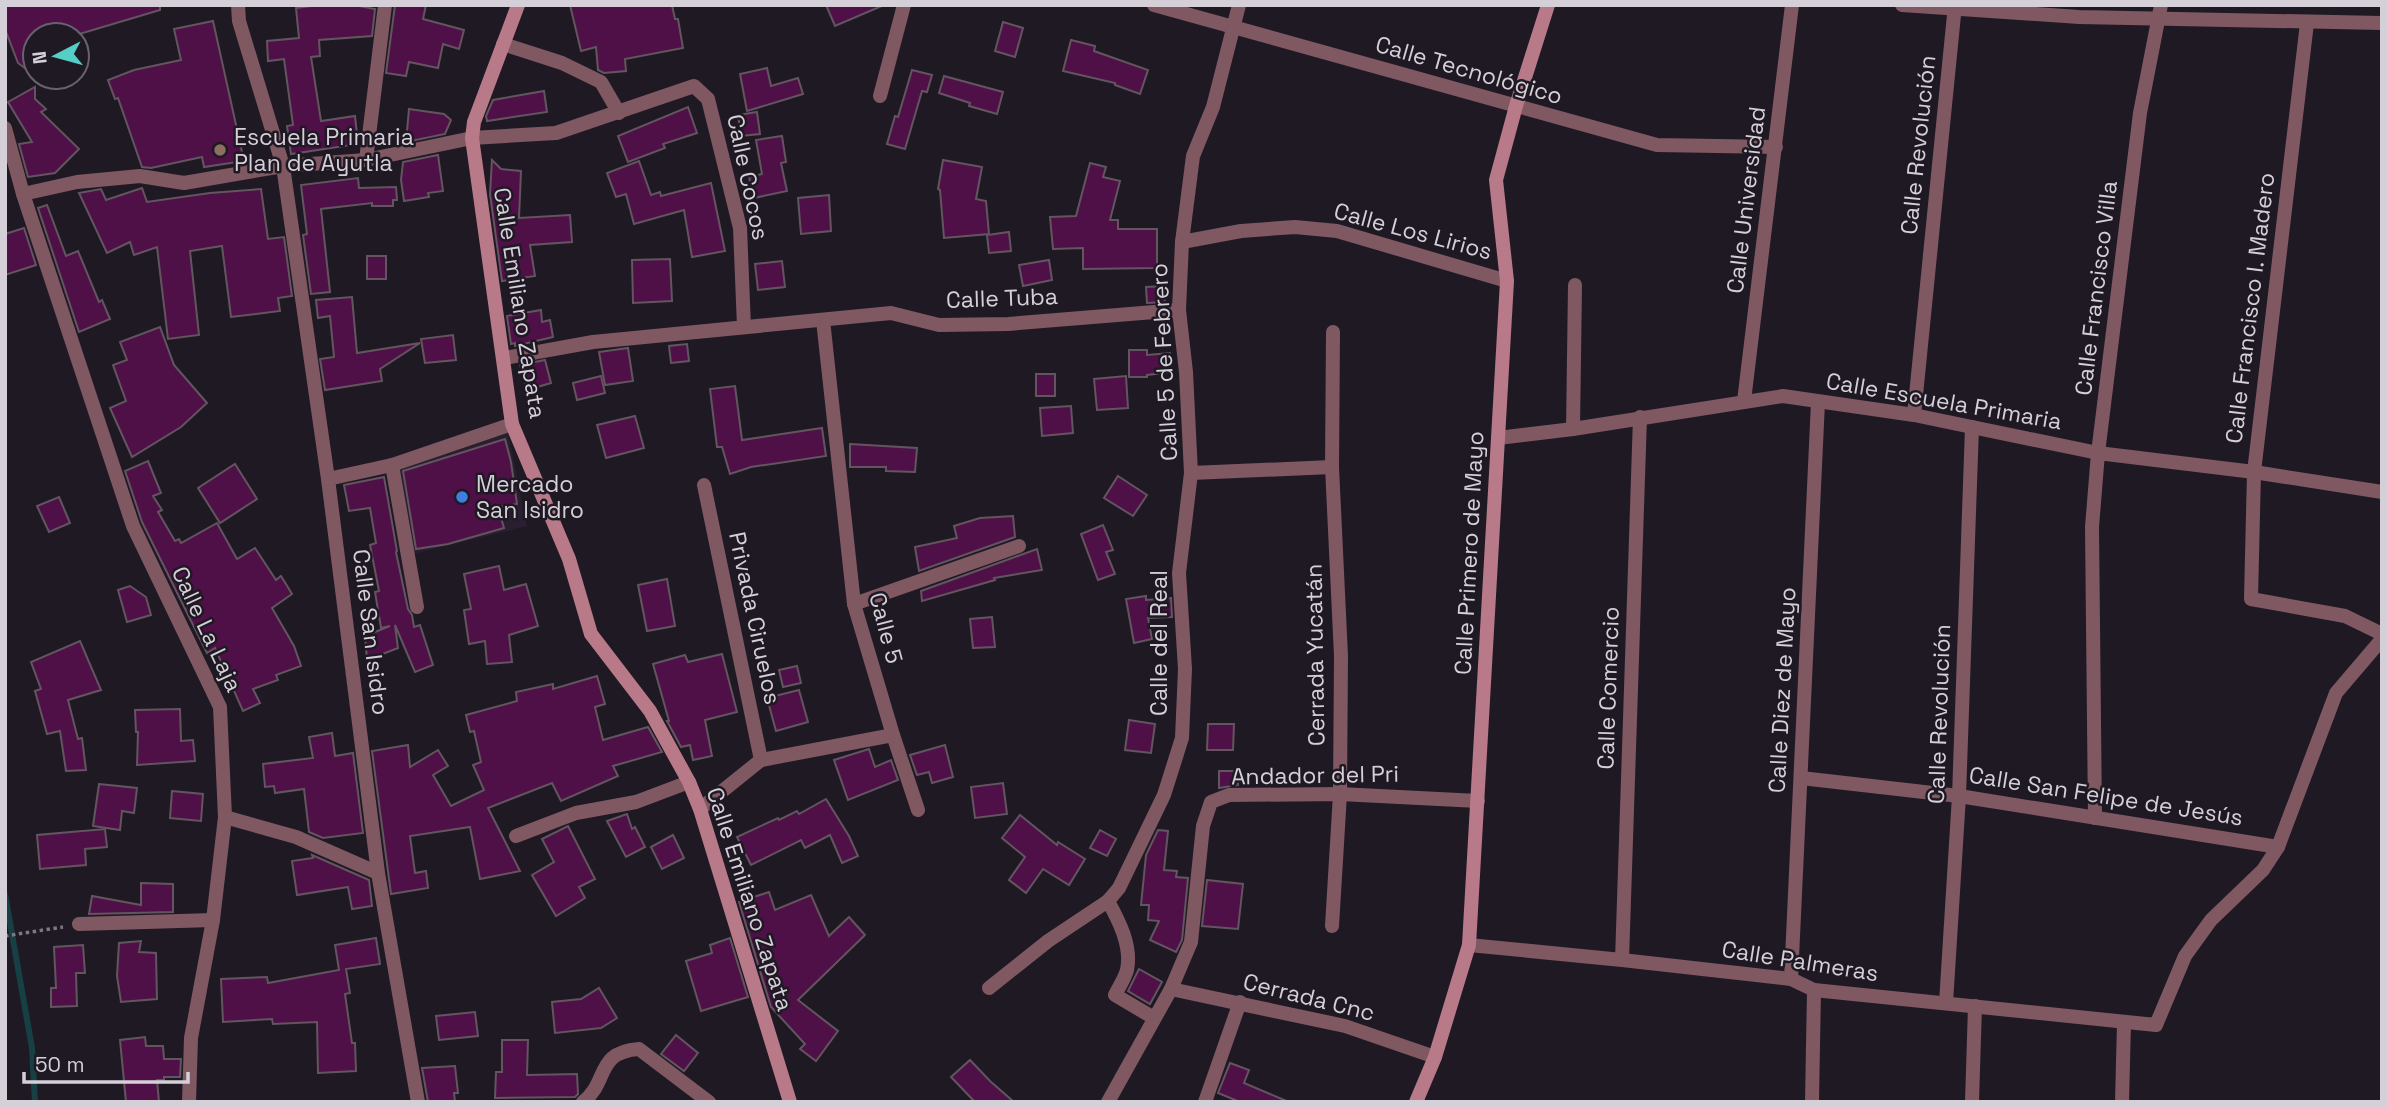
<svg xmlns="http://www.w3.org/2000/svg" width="2387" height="1107" font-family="'Space Grotesk',sans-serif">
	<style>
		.built { fill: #291f30 }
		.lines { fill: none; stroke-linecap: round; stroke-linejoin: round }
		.stream { stroke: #174045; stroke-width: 6 }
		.building { fill: #4f1048; stroke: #62555f; stroke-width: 2 }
		.path { stroke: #7c7780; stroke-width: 3.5; stroke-dasharray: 3.5 3.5; stroke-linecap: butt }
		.street { stroke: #7f5861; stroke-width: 14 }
		.secondary { stroke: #b87a88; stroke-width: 14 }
		.education-dot { fill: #8d6e63; stroke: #1f1924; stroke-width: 2.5 }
		.shop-dot { fill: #3f7fe0; stroke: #1f1924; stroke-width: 2.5 }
		.labels { text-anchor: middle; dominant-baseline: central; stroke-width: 5; stroke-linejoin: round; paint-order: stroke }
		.street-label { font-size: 23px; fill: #d5d0d8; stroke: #1f1924 }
		.poi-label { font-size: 23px; fill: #d5d0d8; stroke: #1f1924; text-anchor: start }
	</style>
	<rect width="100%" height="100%" fill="#1f1924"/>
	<!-- built -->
	<path class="built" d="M508 433 527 526 413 554 397 468Z"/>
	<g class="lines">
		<!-- stream -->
		<path class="stream" d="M5 894 32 1048 35 1102"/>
	</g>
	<!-- building -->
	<g class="building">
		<path d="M5 5H160V10L76 35H35V76L18 63 5 29Z"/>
		<path d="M319 5H354L375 9 372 36 319 40 320 56 311 57 321 121 355 116 358 144 291 154 287 126 293 125 284 59 268 61 267 41 299 38 296 8Z"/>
		<path d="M395 5H426L423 19 464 30 459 49 443 44 438 68 409 62 406 76 386 73Z"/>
		<path d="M570 5H672L675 19H678L683 48 625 59 626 71 604 73 598 70 596 47 581 51Z"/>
		<path d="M826 5H884L835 26Z"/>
		<path d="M213 21 244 161 204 167 202 157 151 168 142 167 118 98 115 99 108 80 134 70 181 60 174 29Z"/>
		<path d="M1003 22 1023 28 1015 57 995 51Z"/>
		<path d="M1071 40 1095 46 1094 51 1148 70 1140 94 1115 85V83L1063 71Z"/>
		<path d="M767 68 771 86 798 78 803 94 747 111 740 74Z"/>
		<path d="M912 70 932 75 927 92 922 91 905 149 887 144 895 116 898 117Z"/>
		<path d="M944 76 1003 92 997 114 969 106 970 103 939 93Z"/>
		<path d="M35 87V99L46 109 41 112 79 149 55 173 28 177 19 144 32 142 8 102Z"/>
		<path d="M544 91 547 112 487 121 486 116 493 100Z"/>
		<path d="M688 107 697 133 663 144 665 148 628 162 618 136Z"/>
		<path d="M409 109 444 114 451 120 445 134 406 142Z"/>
		<path d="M757 112 760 134 741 136 738 115Z"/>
		<path d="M782 136 786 162 781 163 787 191 754 198 749 177 762 174 756 140Z"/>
		<path d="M438 155 443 191 428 193 429 197 404 201 401 180 403 162Z"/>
		<path d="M492 160 501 169 521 171 519 218 570 215 572 242 530 245 535 276 502 281 490 194Z"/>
		<path d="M943 160 982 167 976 199 986 201 989 234 944 238 940 190 938 189Z"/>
		<path d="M639 161 651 195 660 192 661 196 711 183 725 251 692 257 684 210 634 224 626 194 616 197 607 173Z"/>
		<path d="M1090 163 1106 167 1103 177 1120 181 1110 220H1118V229H1157V268L1083 269V248L1053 249 1050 217 1076 216Z"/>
		<path d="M358 178 359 188 396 187 397 200H393V206H372V203L321 209 330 292 311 294 303 235 307 234 301 185Z"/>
		<path d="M142 188 147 202 210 193 261 189 268 239 284 237 292 296 278 298 280 311 231 317 222 246 190 251 199 335 168 339 157 247 134 255 130 242 107 253 79 193 101 189 106 200Z"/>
		<path d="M829 195 831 231 801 234 798 198Z"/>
		<path d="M47 205 66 256 78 251 99 302 102 300 110 319 79 332 38 208Z"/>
		<path d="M24 228 36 265 5 275V234Z"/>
		<path d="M1009 232 1011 251 989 253 987 235Z"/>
		<rect x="367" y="256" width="19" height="23"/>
		<path d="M670 259 672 301 633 303 632 260Z"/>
		<path d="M1049 260 1052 280 1023 286 1019 265Z"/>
		<path d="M782 261 785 287 758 290 755 264Z"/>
		<path d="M1164 286 1165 302 1147 303 1146 287Z"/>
		<path d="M352 297 357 353 420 343 380 369 382 381 325 390 320 359 334 357 330 316 318 318 316 300Z"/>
		<path d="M541 310 542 322 550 320 553 337 515 346V343L511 344 507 316Z"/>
		<path d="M160 327 174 365 207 403 181 427 132 457 110 408 126 401 113 365 127 360 120 342Z"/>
		<path d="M453 335 456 360 425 363 421 339Z"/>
		<path d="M687 344 689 361 671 363 669 346Z"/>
		<path d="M628 348 633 381 605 385 599 352Z"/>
		<path d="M1129 350H1147V355L1170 353 1172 372 1147 375V377H1129Z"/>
		<path d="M545 360 551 383 527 390 520 365Z"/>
		<rect x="1036" y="374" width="19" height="22"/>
		<path d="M601 376 605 393 577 400 573 383Z"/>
		<path d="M1126 376 1128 408 1097 410 1094 379Z"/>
		<path d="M735 386 742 440 822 428 826 456 751 467 730 474 722 447H717L710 389Z"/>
		<path d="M1071 406 1073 433 1042 436 1040 408Z"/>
		<path d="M635 416 644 448 606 458 597 425Z"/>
		<path d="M505 439 511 462 517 504 498 507 504 528 448 544 416 549 403 471Z"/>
		<path d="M850 444 917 448 915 472 886 471V467H850Z"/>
		<path d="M148 461 161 493 153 496 162 510 158 512 175 541 179 539 181 543 217 523 237 559 255 548 276 580 281 576 292 594 272 608 294 646 301 666 276 675 278 680 253 689 260 703 243 711 215 648 207 653 142 522 125 471Z"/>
		<path d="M235 464 257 499 220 523 198 488Z"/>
		<path d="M1118 476 1147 495 1133 516 1104 498Z"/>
		<path d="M384 477 397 551 396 552 408 609 412 615 414 627 420 625 433 665 415 672 395 625 398 648 367 660 365 636 390 626 381 628 375 592 379 591 370 545 376 543 370 508 349 511 344 485Z"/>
		<path d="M59 497 70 523 49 532 37 506Z"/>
		<path d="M1013 516 1015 537 919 571 915 547 957 538 954 526 980 518Z"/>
		<path d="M1103 525 1113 550 1106 552 1115 574 1098 580 1081 534Z"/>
		<path d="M1037 549 1042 570 994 578 995 580 922 601 921 591Z"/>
		<path d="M499 566 504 590 526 584 538 626 509 635 512 662 487 664 485 641 469 644 464 610 471 609 464 574Z"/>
		<path d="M667 579 675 626 647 631 638 585Z"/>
		<path d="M130 586 146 597 151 615 127 622 118 590Z"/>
		<path d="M1146 596V600L1171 598 1172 617 1148 618 1152 639 1134 643 1126 599Z"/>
		<path d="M992 617 995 647 973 648 970 619Z"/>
		<path d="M80 641 101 690 68 700 78 739 82 738 86 770 66 771 60 731 47 734 35 691 41 689 31 662Z"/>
		<path d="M722 654 737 712 705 720 712 756 693 760 690 745 681 747 667 721H669L653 664 685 655 688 662Z"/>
		<path d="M797 666 801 683 783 687 779 670Z"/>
		<path d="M597 676 605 704 595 707 603 740 648 727 662 752 613 766 618 776 561 801 552 783 488 808 520 871 480 879 470 827 410 836 415 873 426 871 428 888 391 894 372 751 408 745 410 767 438 750 448 766 433 775 451 806 484 790 473 765 481 762 474 731 470 732 466 715 517 701 516 692 553 684V689Z"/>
		<path d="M799 690 808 722 776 731 767 698Z"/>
		<path d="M180 709 181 741 193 740 195 761 137 765 138 732H136L135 710Z"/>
		<path d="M1129 720 1155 724 1151 753 1125 750Z"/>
		<path d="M1208 724H1234L1233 750H1207Z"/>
		<path d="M332 733 335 756 353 753 363 833 323 838 309 832 304 789 275 793 274 786 265 787 263 764 313 758 309 737Z"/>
		<path d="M945 745 953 777 932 783 929 772 917 775 910 755Z"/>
		<path d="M869 749 875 767 891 760 898 780 848 800 834 760Z"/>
		<path d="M1219 771H1238V785L1219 788Z"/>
		<path d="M1003 783 1007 814 975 818 971 787Z"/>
		<path d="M99 784 137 788 134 813 122 811 120 830 93 826Z"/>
		<path d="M172 791 203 794 201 821 170 818Z"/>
		<path d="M826 799 849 836 858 856 842 863 830 835 805 848 801 840 751 865 737 837 778 818 779 820 797 811 799 814Z"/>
		<path d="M627 814 632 829 635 827 645 847 626 857 607 821Z"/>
		<path d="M1020 815 1057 845 1058 842 1085 859 1069 885 1043 869 1026 893 1009 880 1025 857 1002 838Z"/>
		<path d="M568 826 595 879 579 887 585 898 556 916 532 875 554 862 542 839Z"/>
		<path d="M105 829 107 847 85 849 86 865 40 869 37 835Z"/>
		<path d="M1100 830 1116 839 1107 856 1090 848Z"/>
		<path d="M1158 830 1168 831 1164 870 1177 871 1176 877 1188 878 1182 940 1176 952 1150 940 1159 921 1148 920 1149 905H1141L1146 855Z"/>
		<path d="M673 835 684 858 662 869 651 847Z"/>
		<path d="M312 855 369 880 372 906 352 909 348 887 297 895 292 861 313 858Z"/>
		<path d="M1207 880 1243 884 1238 929 1202 926Z"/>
		<path d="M141 883 173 884V912L89 914 92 896 141 905Z"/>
		<path d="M769 892 775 910 811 895 829 936 849 917 865 935 798 1000 838 1031 816 1061 800 1049 805 1044 771 1007 739 902Z"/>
		<path d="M376 938 380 964 346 969 350 993 345 994 352 1043H355L356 1071 318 1073 317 1022 273 1024 272 1019 223 1022 221 979 267 977 268 983 339 970 335 945Z"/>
		<path d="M730 938 748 997 701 1011 686 961 712 953 710 945Z"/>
		<path d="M141 941 139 952 156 953 157 999 121 1002 117 976 119 943Z"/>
		<path d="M83 945 85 973H76L77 1006 51 1007V988H56L54 947Z"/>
		<path d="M1139 969 1162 982 1150 1004 1128 991Z"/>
		<path d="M599 988 617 1018 601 1028 555 1033 552 1002 581 999Z"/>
		<path d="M475 1012 478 1036 439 1040 436 1016Z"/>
		<path d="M676 1035 698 1053 684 1071 661 1054Z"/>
		<path d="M145 1037 146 1046H163L164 1059H181L180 1077H164V1080H157L159 1102H126L120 1040Z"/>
		<path d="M502 1040H528L527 1075 577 1074 578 1094 575 1097 495 1098 496 1072H502Z"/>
		<path d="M970 1060 990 1081 1014 1102H975L951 1077Z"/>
		<path d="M1230 1063 1249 1070 1244 1083 1289 1102H1240L1218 1093Z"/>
		<path d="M455 1066 458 1093H454L455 1102H428L422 1068Z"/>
	</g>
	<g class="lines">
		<!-- path -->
		<path class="path" d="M5 936 63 927"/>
		<!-- street -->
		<g class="street">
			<path d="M238 5 239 21 283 166 328 479 378 873 418 1102"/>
			<path d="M1154 5 1657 145 1776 147"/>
			<path d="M1902 5 2079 17 2382 23"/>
			<path d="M2307 23 2254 472 2251 599 2345 616 2382 634"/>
			<path d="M503 44 562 63 601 82 619 113"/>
			<path d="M880 96 904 5"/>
			<path d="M5 128 23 194 133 526 220 707 225 817 213 920 191 1038 189 1102"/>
			<path d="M366 160 385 5"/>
			<path d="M23 194 77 182 140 176 184 183 283 166 366 160 472 138 556 133 694 86 708 99 740 228 744 327"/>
			<path d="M1182 242 1241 231 1295 227 1337 231 1507 281"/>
			<path d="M823 320 854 604 893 735 918 810"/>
			<path d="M504 358 593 342 891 313 939 325 1008 324 1179 310"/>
			<path d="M1744 401 1792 5"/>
			<path d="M1914 415 1955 5"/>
			<path d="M1573 429 1575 285"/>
			<path d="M1498 438 1573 429 1783 396 1914 415 2098 453 2254 472 2382 492"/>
			<path d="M392 465 417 607"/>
			<path d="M1191 473 1332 467"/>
			<path d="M328 479 392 465 512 424"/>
			<path d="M704 485 761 760"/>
			<path d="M854 604 1019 546"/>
			<path d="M1801 778 1959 796 2278 847"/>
			<path d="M700 809 761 760 893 735"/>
			<path d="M225 817 296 837 378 873"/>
			<path d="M2095 818 2092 527 2098 453 2140 113 2161 5"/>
			<path d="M516 836 576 813 636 802 689 782"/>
			<path d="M1108 901C1119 921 1132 946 1127 970 1125 978 1119 987 1115 995L1154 1018"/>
			<path d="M79 924 213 920"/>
			<path d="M1332 926 1340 794 1341 656 1332 467 1333 332"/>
			<path d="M1469 945 1622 960 1791 979 1814 990 2156 1025 2185 956 2211 920 2263 870 2278 847 2336 693 2382 639"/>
			<path d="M1622 960 1640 417"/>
			<path d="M1791 979 1818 402"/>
			<path d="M989 988 1048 941 1108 901 1119 888 1164 795 1182 738 1185 669 1179 573 1191 473 1186 372 1179 310 1182 242 1193 156 1213 107 1239 5"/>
			<path d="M1171 989 1345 1026 1435 1057"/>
			<path d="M1946 1003 1959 796 1972 427"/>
			<path d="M583 1102C609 1082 595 1052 639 1049L709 1102"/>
			<path d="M1108 1102 1171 989 1191 942 1203 826 1211 802 1229 795 1340 794 1478 801"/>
			<path d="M1205 1102 1240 1002"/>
			<path d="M1812 1102 1814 990"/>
			<path d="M1972 1102 1975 1006"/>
			<path d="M2122 1102 2124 1023"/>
		</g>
		<!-- secondary -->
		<g class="secondary">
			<path d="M518 5 474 122 472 138 512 424 569 559 591 634 650 711 689 782 700 809 790 1102"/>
			<path d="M1416 1102 1435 1057 1469 945 1507 281 1496 180 1516 106 1548 5"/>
		</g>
	</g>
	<!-- markers -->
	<circle class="education-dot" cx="220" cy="150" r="7"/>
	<circle class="shop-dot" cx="462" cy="497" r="7"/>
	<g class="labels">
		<!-- street labels -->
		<g class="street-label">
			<text transform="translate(1469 70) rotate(16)">Calle Tecnológico</text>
			<text transform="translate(1918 145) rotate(-84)">Calle Revolución</text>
			<text transform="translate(748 177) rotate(78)">Calle Cocos</text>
			<text transform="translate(1746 200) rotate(-83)">Calle Universidad</text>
			<text transform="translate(1413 231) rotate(15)">Calle Los Lirios</text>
			<text transform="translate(2096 288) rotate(-83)">Calle Francisco Villa</text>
			<text transform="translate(1002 298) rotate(-2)">Calle Tuba</text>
			<text transform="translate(520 303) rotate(81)">Calle Emiliano Zapata</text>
			<text transform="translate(2250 308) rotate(-83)">Calle Francisco I. Madero</text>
			<text transform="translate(1164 362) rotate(-93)">Calle 5 de Febrero</text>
			<text transform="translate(1944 401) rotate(10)">Calle Escuela Primaria</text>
			<text transform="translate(1469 553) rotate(-87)">Calle Primero de Mayo</text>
			<text transform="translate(755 618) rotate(78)">Privada Ciruelos</text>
			<text transform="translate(886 628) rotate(75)">Calle 5</text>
			<text transform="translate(207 629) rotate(65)">Calle La Laja</text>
			<text transform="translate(371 632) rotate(83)">Calle San Isidro</text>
			<text transform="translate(1159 643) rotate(-90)">Calle del Real</text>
			<text transform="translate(1315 655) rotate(-91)">Cerrada Yucatán</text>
			<text transform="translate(1608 688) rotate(-88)">Calle Comercio</text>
			<text transform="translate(1782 690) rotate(-87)">Calle Diez de Mayo</text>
			<text transform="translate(1939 714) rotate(-88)">Calle Revolución</text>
			<text transform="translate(1315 775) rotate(-1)">Andador del Pri</text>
			<text transform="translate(2106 796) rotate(9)">Calle San Felipe de Jesús</text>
			<text transform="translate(750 899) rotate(72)">Calle Emiliano Zapata</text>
			<text transform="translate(1800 961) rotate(9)">Calle Palmeras</text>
			<text transform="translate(1309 997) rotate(14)">Cerrada Cnc</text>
		</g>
		<!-- poi labels -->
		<g class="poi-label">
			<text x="234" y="137">Escuela Primaria<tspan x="234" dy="26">Plan de Ayutla</tspan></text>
			<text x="476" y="484">Mercado<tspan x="476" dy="26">San Isidro</tspan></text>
		</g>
	</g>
	<!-- border -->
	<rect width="2387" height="1107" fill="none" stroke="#d5d0d8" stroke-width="14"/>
	<!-- north arrow -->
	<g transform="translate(56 56) rotate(264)"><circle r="33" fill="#1f1924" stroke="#68626c" stroke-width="2"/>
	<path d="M0-5L12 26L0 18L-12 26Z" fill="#55cec5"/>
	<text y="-10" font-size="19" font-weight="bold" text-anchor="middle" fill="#d5d0d8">N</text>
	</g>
	<!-- scale -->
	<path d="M24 1072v10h164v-10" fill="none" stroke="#d5d0d8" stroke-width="3.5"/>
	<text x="35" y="1072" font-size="21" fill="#d5d0d8" stroke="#1f1924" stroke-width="5" paint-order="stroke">50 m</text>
</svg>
